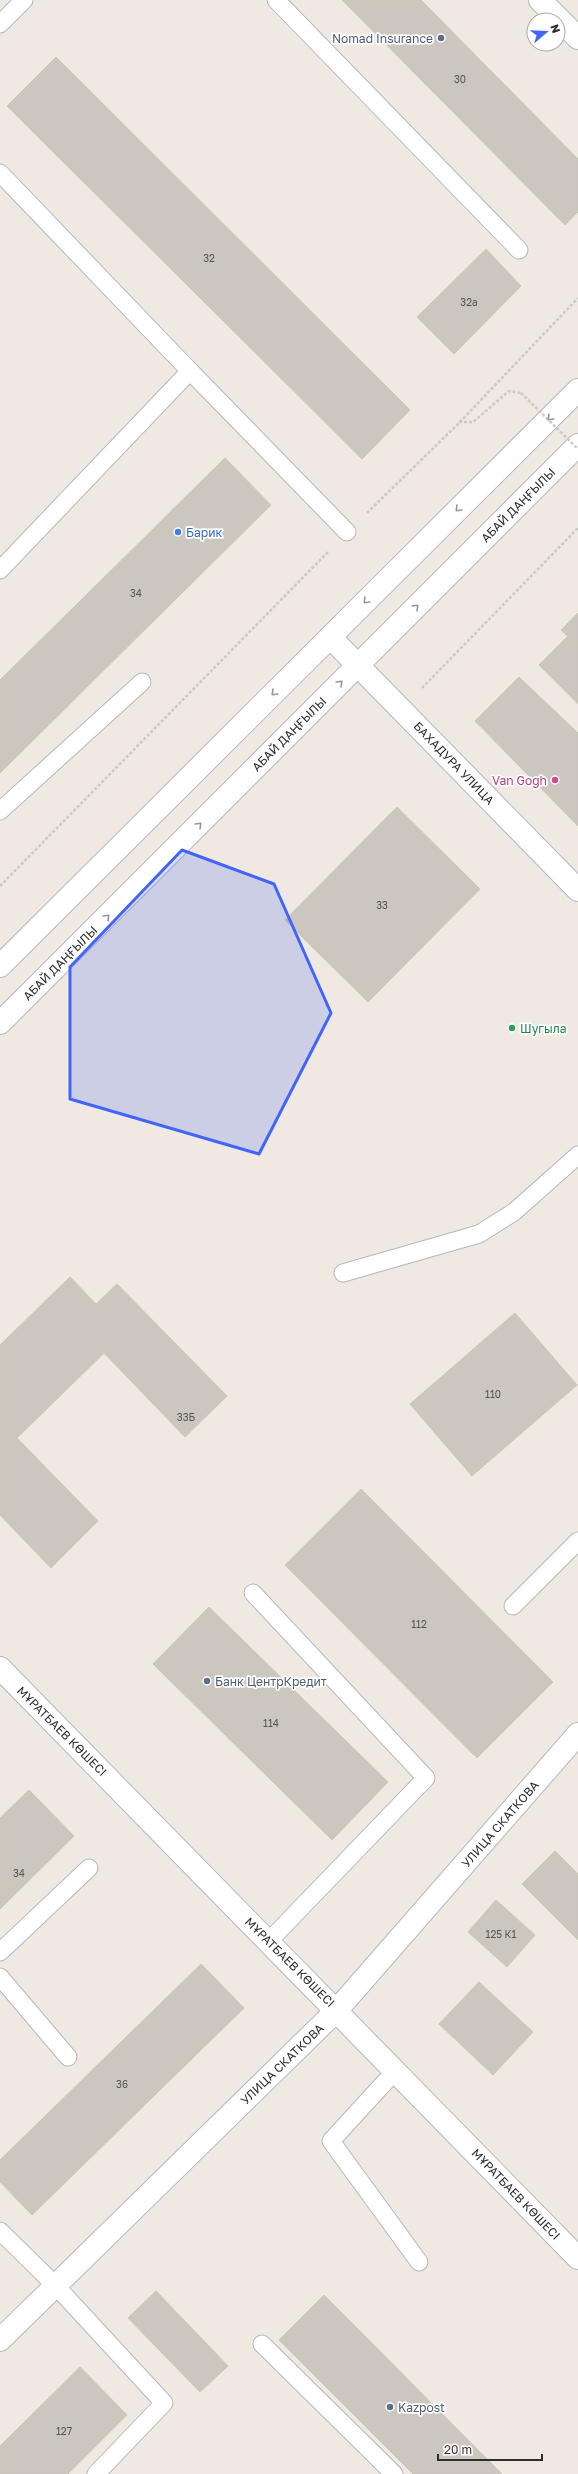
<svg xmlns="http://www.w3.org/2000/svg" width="578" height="2474" font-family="'Golos Text',sans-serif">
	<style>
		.building { fill: #cbc7bf; stroke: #cbc5ba }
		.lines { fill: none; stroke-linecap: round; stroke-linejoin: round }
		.service-casing { stroke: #b4b7c1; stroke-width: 19 }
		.minor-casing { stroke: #b4b7c1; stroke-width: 24 }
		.tertiary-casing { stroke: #b4b7c1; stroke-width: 24 }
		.secondary-casing { stroke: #b4b7c1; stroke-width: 24 }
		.path { stroke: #c9c9c9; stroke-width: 2.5; stroke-dasharray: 3 2; stroke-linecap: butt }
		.service { stroke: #fff; stroke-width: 17 }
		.minor { stroke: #fff; stroke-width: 22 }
		.tertiary { stroke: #fff; stroke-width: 22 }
		.secondary { stroke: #fff; stroke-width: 22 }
		.path-bridge { stroke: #c9c9c9; stroke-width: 2.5; stroke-dasharray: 3 2; stroke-linecap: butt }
		.oneway { stroke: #969696 }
		.marked { fill: #4264fb; fill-opacity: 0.2; stroke: #4264fb; stroke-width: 3; stroke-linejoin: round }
		.service-dot { fill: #5c6f8a; stroke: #fff; stroke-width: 1.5 }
		.shop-dot { fill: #3f7fe0; stroke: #fff; stroke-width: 1.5 }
		.hotel-dot { fill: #d1479c; stroke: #fff; stroke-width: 1.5 }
		.leisure-dot { fill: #2e9e5b; stroke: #fff; stroke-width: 1.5 }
		.labels { text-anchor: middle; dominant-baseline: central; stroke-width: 3.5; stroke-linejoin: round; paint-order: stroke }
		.number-label { font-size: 10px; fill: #555452 }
		.service-label { font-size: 12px; fill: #4e5e75; stroke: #fff; text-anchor: start }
		.street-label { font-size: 12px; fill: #2e2e2e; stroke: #fff }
		.shop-label { font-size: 12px; fill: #366cbe; stroke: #fff; text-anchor: start }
		.hotel-label { font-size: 12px; fill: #b23c85; stroke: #fff; text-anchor: end }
		.leisure-label { font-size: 12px; fill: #27864d; stroke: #fff; text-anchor: start }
	</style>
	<rect width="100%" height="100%" fill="#efe9e1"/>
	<!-- building -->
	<g class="building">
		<path d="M342 0H421L578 159V212L565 225Z"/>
		<path d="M56 57 410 410 362 459 7 106Z"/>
		<path d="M486 249 521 286 454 354 417 317Z"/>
		<path d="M225 458 271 505 0 773V680Z"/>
		<path d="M578 613V646L561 630Z"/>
		<path d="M568 636 578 646V704L539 665Z"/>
		<path d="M519 677 578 733V826L475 721Z"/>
		<path d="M397 807 480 889 368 1002 285 920Z"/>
		<path d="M70 1277 96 1304 117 1284 227 1396 185 1437 104 1353 17 1438 98 1521 51 1568 0 1515V1345Z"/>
		<path d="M515 1313 577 1385 472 1476 410 1404Z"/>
		<path d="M361 1489 553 1682 477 1758 285 1565Z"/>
		<path d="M209 1607 388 1782 332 1840 153 1664Z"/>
		<path d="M29 1790 74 1836 0 1909V1818Z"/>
		<path d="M555 1851 578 1874V1940L522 1884Z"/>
		<path d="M496 1900 535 1935 507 1967 468 1932Z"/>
		<path d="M201 1964 244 2008 32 2215 0 2182V2160Z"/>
		<path d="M479 1982 533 2032 493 2075 439 2024Z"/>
		<path d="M156 2291 228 2366 200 2392 128 2318Z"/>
		<path d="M324 2295 502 2474H413L279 2340Z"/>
		<path d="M80 2367 127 2415 68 2474H0V2446Z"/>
	</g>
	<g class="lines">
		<defs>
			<g id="service">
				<path d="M276 0 519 250"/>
				<path d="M0 24 24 0"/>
				<path d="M0 173 190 371 0 570"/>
				<path d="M190 371 347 532"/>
				<path d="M0 811 142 682"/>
				<path d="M343 1273 479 1234 514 1212 578 1155"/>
				<path d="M253 1593 426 1778 269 1941"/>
				<path d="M513 1606 578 1541"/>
				<path d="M0 1952 89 1868"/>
				<path d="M0 1977 68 2057"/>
				<path d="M396 2070 331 2141 419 2262"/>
				<path d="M0 2231 56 2286 164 2403 96 2474"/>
				<path d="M262 2344 394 2474"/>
			</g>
			<g id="minor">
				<path d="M330 637 578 890"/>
				<path d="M0 2340 337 2010 578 1734"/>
			</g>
			<g id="tertiary">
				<path d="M540 0 578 38"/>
				<path d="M0 1668 578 2258"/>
			</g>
			<g id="secondary">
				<path d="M0 966 578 390"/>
				<path d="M0 1023 578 445"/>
			</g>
		</defs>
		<!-- service casing -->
		<use href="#service" class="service-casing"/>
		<!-- minor casing -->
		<use href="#minor" class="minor-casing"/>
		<!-- tertiary casing -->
		<use href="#tertiary" class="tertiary-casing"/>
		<!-- secondary casing -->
		<use href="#secondary" class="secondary-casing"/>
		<!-- path -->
		<g class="path">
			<path d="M459 422H473L509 391 521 393"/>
			<path d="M367 513 459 423 578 298"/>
			<path d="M422 688 578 528"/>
			<path d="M0 886 329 551"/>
		</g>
		<!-- service -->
		<use href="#service" class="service"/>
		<!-- minor -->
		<use href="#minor" class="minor"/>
		<!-- tertiary -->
		<use href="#tertiary" class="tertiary"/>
		<!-- secondary -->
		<use href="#secondary" class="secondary"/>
		<!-- path-bridge -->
		<path class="path-bridge" d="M521 393 578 449"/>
	</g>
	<!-- one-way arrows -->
	<defs><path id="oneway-chevron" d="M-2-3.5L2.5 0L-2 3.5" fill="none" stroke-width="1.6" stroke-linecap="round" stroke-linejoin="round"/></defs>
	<g class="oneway">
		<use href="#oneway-chevron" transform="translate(550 418) rotate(135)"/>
		<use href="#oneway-chevron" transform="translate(458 509) rotate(135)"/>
		<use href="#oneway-chevron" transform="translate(366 601) rotate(135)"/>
		<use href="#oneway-chevron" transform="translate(416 607) rotate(-45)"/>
		<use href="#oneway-chevron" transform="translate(340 683) rotate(-45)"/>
		<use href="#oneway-chevron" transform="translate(274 693) rotate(135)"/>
		<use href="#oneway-chevron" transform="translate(199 825) rotate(-45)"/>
		<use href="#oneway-chevron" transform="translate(107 917) rotate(-45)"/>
	</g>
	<!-- marked area -->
	<path class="marked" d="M182 850 274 884 331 1013 259 1154 70 1099V967Z"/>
	<!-- markers -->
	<g class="service-dot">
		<circle cx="441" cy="38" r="4"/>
		<circle cx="207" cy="1681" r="4"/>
		<circle cx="390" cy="2407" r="4"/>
	</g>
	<circle class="shop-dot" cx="178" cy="532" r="4"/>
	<circle class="hotel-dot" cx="555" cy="780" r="4"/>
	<circle class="leisure-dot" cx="512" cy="1028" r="4"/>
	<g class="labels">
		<!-- number labels -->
		<g class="number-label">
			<text x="460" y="79">30</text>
			<text x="209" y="258">32</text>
			<text x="469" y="302">32а</text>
			<text x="136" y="593">34</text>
			<text x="382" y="905">33</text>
			<text x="493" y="1394">110</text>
			<text x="186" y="1417">33Б</text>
			<text x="419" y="1624">112</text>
			<text x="271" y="1723">114</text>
			<text x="19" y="1873">34</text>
			<text x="501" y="1934">125 К1</text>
			<text x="122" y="2084">36</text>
			<text x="64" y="2431">127</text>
		</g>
		<!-- service labels -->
		<g class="service-label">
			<text x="433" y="38" text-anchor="end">Nomad Insurance</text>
			<text x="215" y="1681">Банк ЦентрКредит</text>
			<text x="398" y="2407">Kazpost</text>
		</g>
		<!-- street labels -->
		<g class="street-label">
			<text transform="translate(518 505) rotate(-45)">АБАЙ ДАҢҒЫЛЫ</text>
			<text transform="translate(289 734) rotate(-45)">АБАЙ ДАҢҒЫЛЫ</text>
			<text transform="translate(454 763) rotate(46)">БАХАДУРА УЛИЦА</text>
			<text transform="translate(60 963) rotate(-45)">АБАЙ ДАҢҒЫЛЫ</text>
			<text transform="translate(62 1731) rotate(45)">МҰРАТБАЕВ КӨШЕСІ</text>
			<text transform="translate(500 1824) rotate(-49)">УЛИЦА СКАТКОВА</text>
			<text transform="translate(290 1962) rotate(45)">МҰРАТБАЕВ КӨШЕСІ</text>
			<text transform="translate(282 2064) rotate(-44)">УЛИЦА СКАТКОВА</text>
			<text transform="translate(516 2194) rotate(46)">МҰРАТБАЕВ КӨШЕСІ</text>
		</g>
		<!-- shop labels -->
		<g class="shop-label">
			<text x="186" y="532">Барик</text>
		</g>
		<!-- hotel labels -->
		<g class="hotel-label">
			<text x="547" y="780">Van Gogh</text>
		</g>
		<!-- leisure labels -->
		<g class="leisure-label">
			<text x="520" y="1028">Шугыла</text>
		</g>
	</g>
	<!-- north arrow -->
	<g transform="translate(546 32) rotate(71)"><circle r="19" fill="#ffffff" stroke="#ababab"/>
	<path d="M0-3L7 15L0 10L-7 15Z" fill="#4264fb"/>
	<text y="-6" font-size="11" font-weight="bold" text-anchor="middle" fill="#2e2e2e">N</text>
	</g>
	<!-- scale -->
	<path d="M438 2454v6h104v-6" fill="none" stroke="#2e2e2e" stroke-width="2"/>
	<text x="444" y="2454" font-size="12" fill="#2e2e2e" stroke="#ffffff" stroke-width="3" paint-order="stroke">20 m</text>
</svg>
